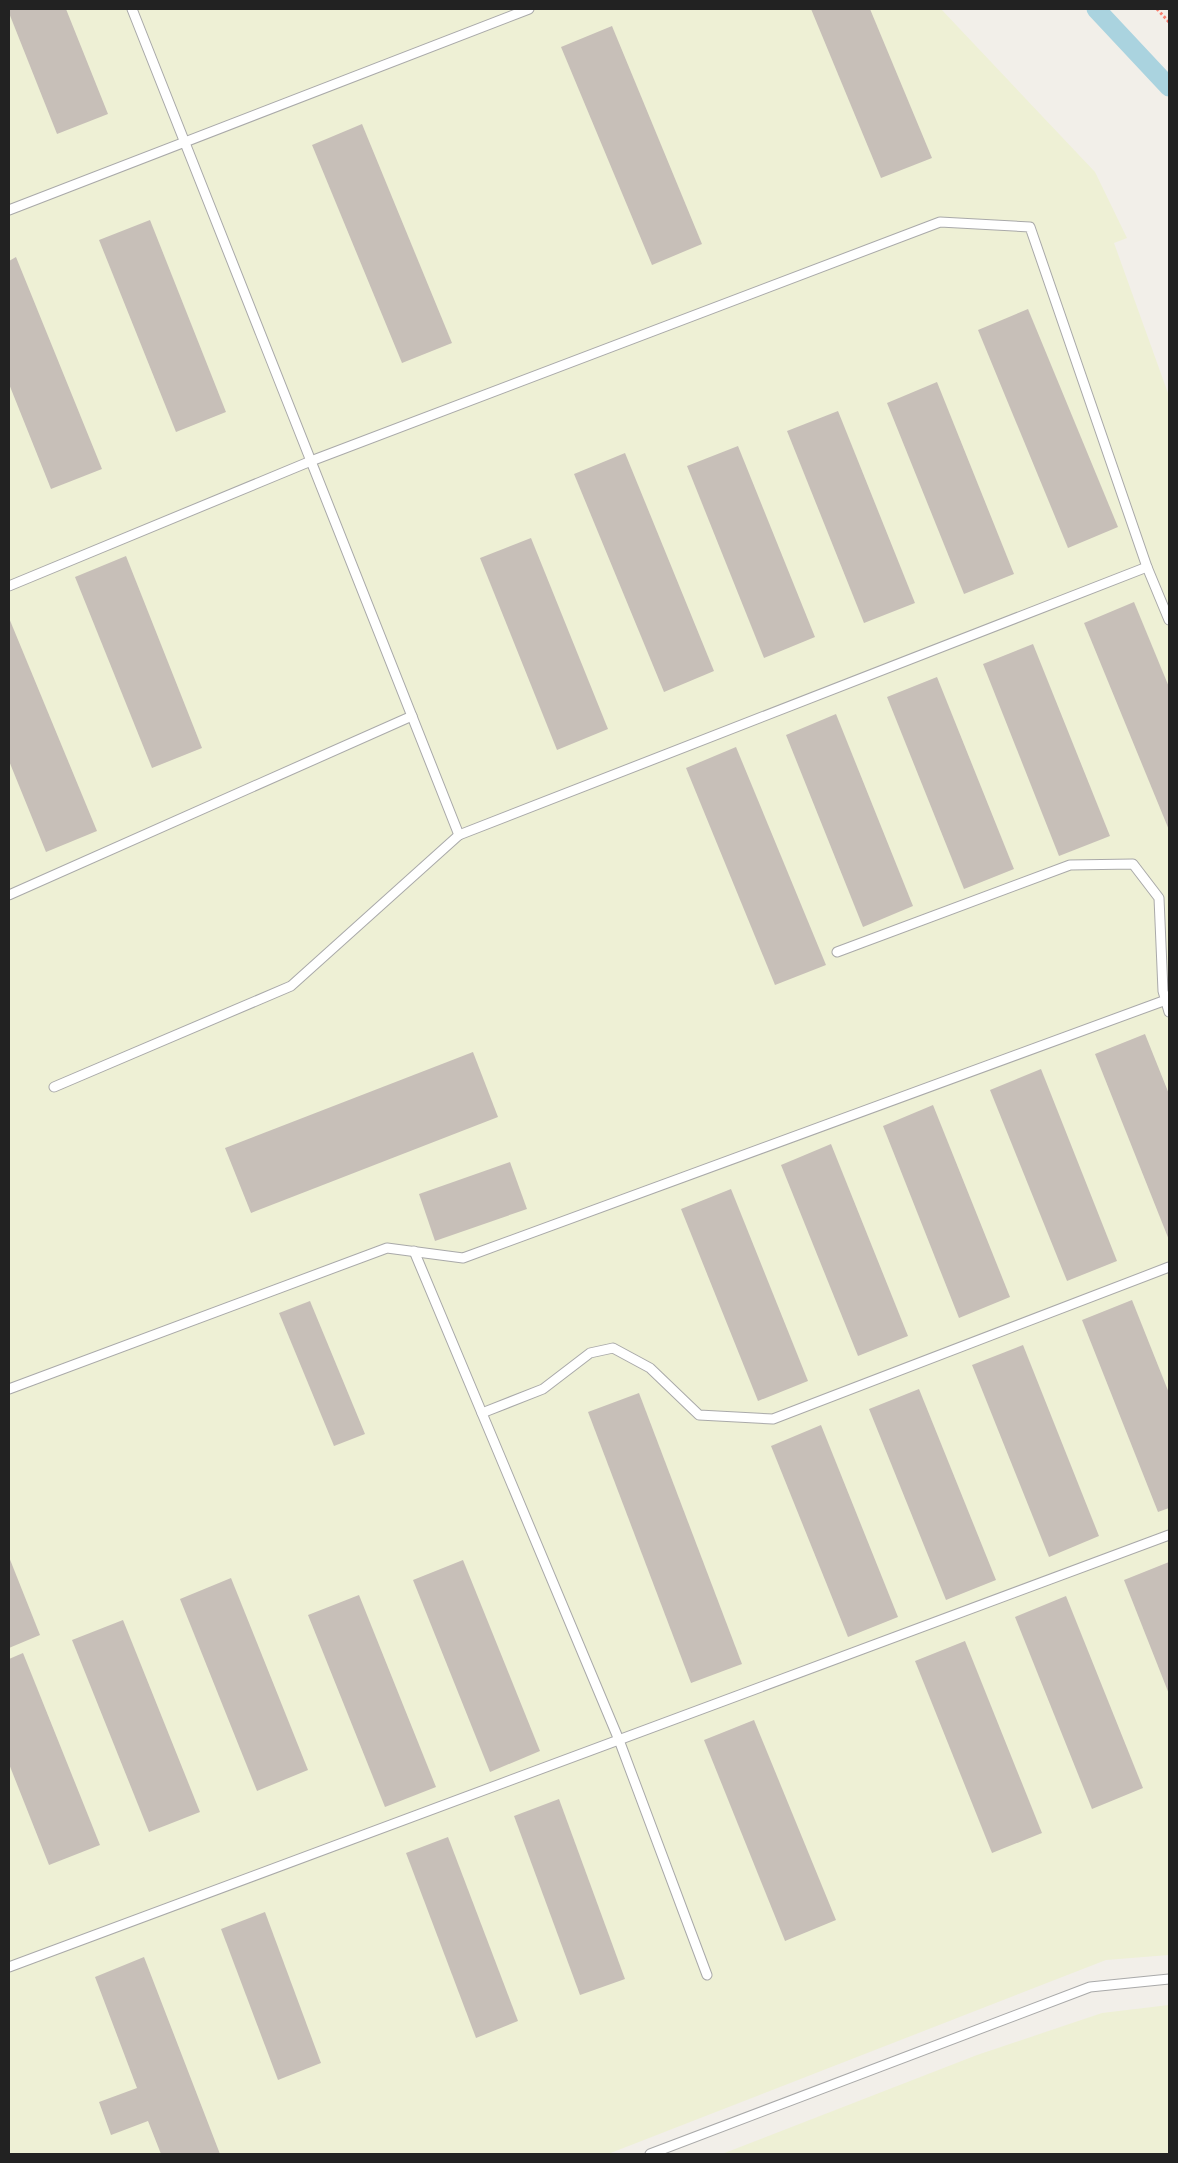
<svg xmlns="http://www.w3.org/2000/svg" width="1178" height="2163" font-family="'Nunito Sans',sans-serif">
	<style>
		.farmland { fill: #eef0d5 }
		.lines { fill: none; stroke-linecap: round; stroke-linejoin: round }
		.canal { stroke: #aad3df; stroke-width: 19 }
		.building { fill: #c7bfb8 }
		.lane-casing { stroke: #a9a9a9; stroke-width: 11 }
		.path { stroke: #fa8072; stroke-width: 3; stroke-dasharray: 2.5 2.5; stroke-linecap: butt }
		.lane { stroke: #fff; stroke-width: 9 }
	</style>
	<rect width="100%" height="100%" fill="#f2efe9"/>
	<!-- farmland -->
	<g class="farmland">
		<path d="M9 9H941L1095 172 1127 238 1114 243 1169 396V1955L1106 1960 608 2154H9Z"/>
		<path d="M1169 2005V2154H722L977 2055 1102 2013Z"/>
	</g>
	<g class="lines">
		<!-- canal -->
		<path class="canal" d="M1096 9 1169 87"/>
	</g>
	<!-- building -->
	<g class="building">
		<path d="M9 9H66L108 114 57 134 9 13Z"/>
		<path d="M811 9H870L932 158 881 178Z"/>
		<path d="M612 26 702 244 652 265 561 47Z"/>
		<path d="M362 124 452 343 402 363 312 145Z"/>
		<path d="M150 220 226 412 176 432 99 240Z"/>
		<path d="M16 257 102 469 51 489 9 384V261Z"/>
		<path d="M1028 309 1118 527 1068 548 978 330Z"/>
		<path d="M937 382 1014 574 964 594 887 403Z"/>
		<path d="M838 411 915 603 864 623 787 431Z"/>
		<path d="M738 446 815 637 764 658 687 466Z"/>
		<path d="M625 453 714 671 664 692 574 474Z"/>
		<path d="M531 538 608 729 557 750 480 558Z"/>
		<path d="M126 556 202 748 152 768 75 577Z"/>
		<path d="M1134 602 1169 687V830L1084 623Z"/>
		<path d="M9 618 97 831 46 852 9 761Z"/>
		<path d="M1033 644 1110 836 1059 856 983 664Z"/>
		<path d="M937 677 1014 869 964 889 887 697Z"/>
		<path d="M836 714 913 906 863 927 786 735Z"/>
		<path d="M736 747 826 965 775 985 686 768Z"/>
		<path d="M1145 1034 1169 1094V1240L1095 1054Z"/>
		<path d="M473 1052 498 1117 251 1213 225 1148Z"/>
		<path d="M1041 1069 1117 1261 1067 1281 990 1090Z"/>
		<path d="M933 1105 1010 1297 959 1318 883 1126Z"/>
		<path d="M831 1144 908 1336 858 1356 781 1165Z"/>
		<path d="M510 1162 527 1209 435 1241 419 1194Z"/>
		<path d="M731 1189 808 1381 758 1401 681 1209Z"/>
		<path d="M1132 1300 1169 1393V1508L1158 1512 1082 1320Z"/>
		<path d="M310 1301 365 1434 334 1446 279 1313Z"/>
		<path d="M1023 1345 1099 1536 1049 1557 972 1365Z"/>
		<path d="M919 1389 996 1580 946 1600 869 1409Z"/>
		<path d="M639 1393 742 1664 691 1683 588 1412Z"/>
		<path d="M821 1425 898 1617 848 1637 771 1446Z"/>
		<path d="M9 1557 40 1635 9 1648Z"/>
		<path d="M463 1560 540 1751 490 1772 413 1580Z"/>
		<path d="M1169 1562V1694L1124 1580Z"/>
		<path d="M231 1578 308 1770 257 1791 180 1599Z"/>
		<path d="M359 1595 436 1787 385 1807 308 1615Z"/>
		<path d="M1066 1596 1143 1788 1092 1809 1015 1617Z"/>
		<path d="M123 1620 200 1812 149 1832 72 1640Z"/>
		<path d="M965 1641 1042 1833 992 1853 915 1661Z"/>
		<path d="M23 1653 100 1845 49 1865 9 1764V1659Z"/>
		<path d="M754 1720 836 1920 785 1941 704 1740Z"/>
		<path d="M559 1799 625 1979 580 1995 514 1816Z"/>
		<path d="M448 1837 518 2021 476 2038 406 1853Z"/>
		<path d="M265 1912 321 2063 278 2080 221 1929Z"/>
		<path d="M144 1957 220 2154H161L148 2121 111 2135 99 2102 137 2088 95 1977Z"/>
	</g>
	<g class="lines">
		<defs>
			<g id="lane">
				<path d="M132 9 459 835"/>
				<path d="M9 210 529 9"/>
				<path d="M9 586 311 461 940 222 1030 227 1147 567 1169 620"/>
				<path d="M9 895 412 716"/>
				<path d="M837 952 1070 865 1133 864 1159 898 1163 991 1169 1012"/>
				<path d="M54 1087 291 986 459 835 1147 567"/>
				<path d="M414 1251 619 1740 707 1975"/>
				<path d="M9 1389 387 1248 463 1258 1166 1000"/>
				<path d="M482 1413 543 1389 590 1353 613 1348 650 1368 699 1415 773 1419 1169 1267"/>
				<path d="M9 1967 1169 1535"/>
				<path d="M650 2154 1090 1987 1169 1979"/>
			</g>
		</defs>
		<!-- lane casing -->
		<use href="#lane" class="lane-casing"/>
		<!-- path -->
		<path class="path" d="M1157 9 1169 22"/>
		<!-- lane -->
		<use href="#lane" class="lane"/>
	</g>
	<!-- border -->
	<rect width="1178" height="2163" fill="none" stroke="#222222" stroke-width="20"/>
</svg>
